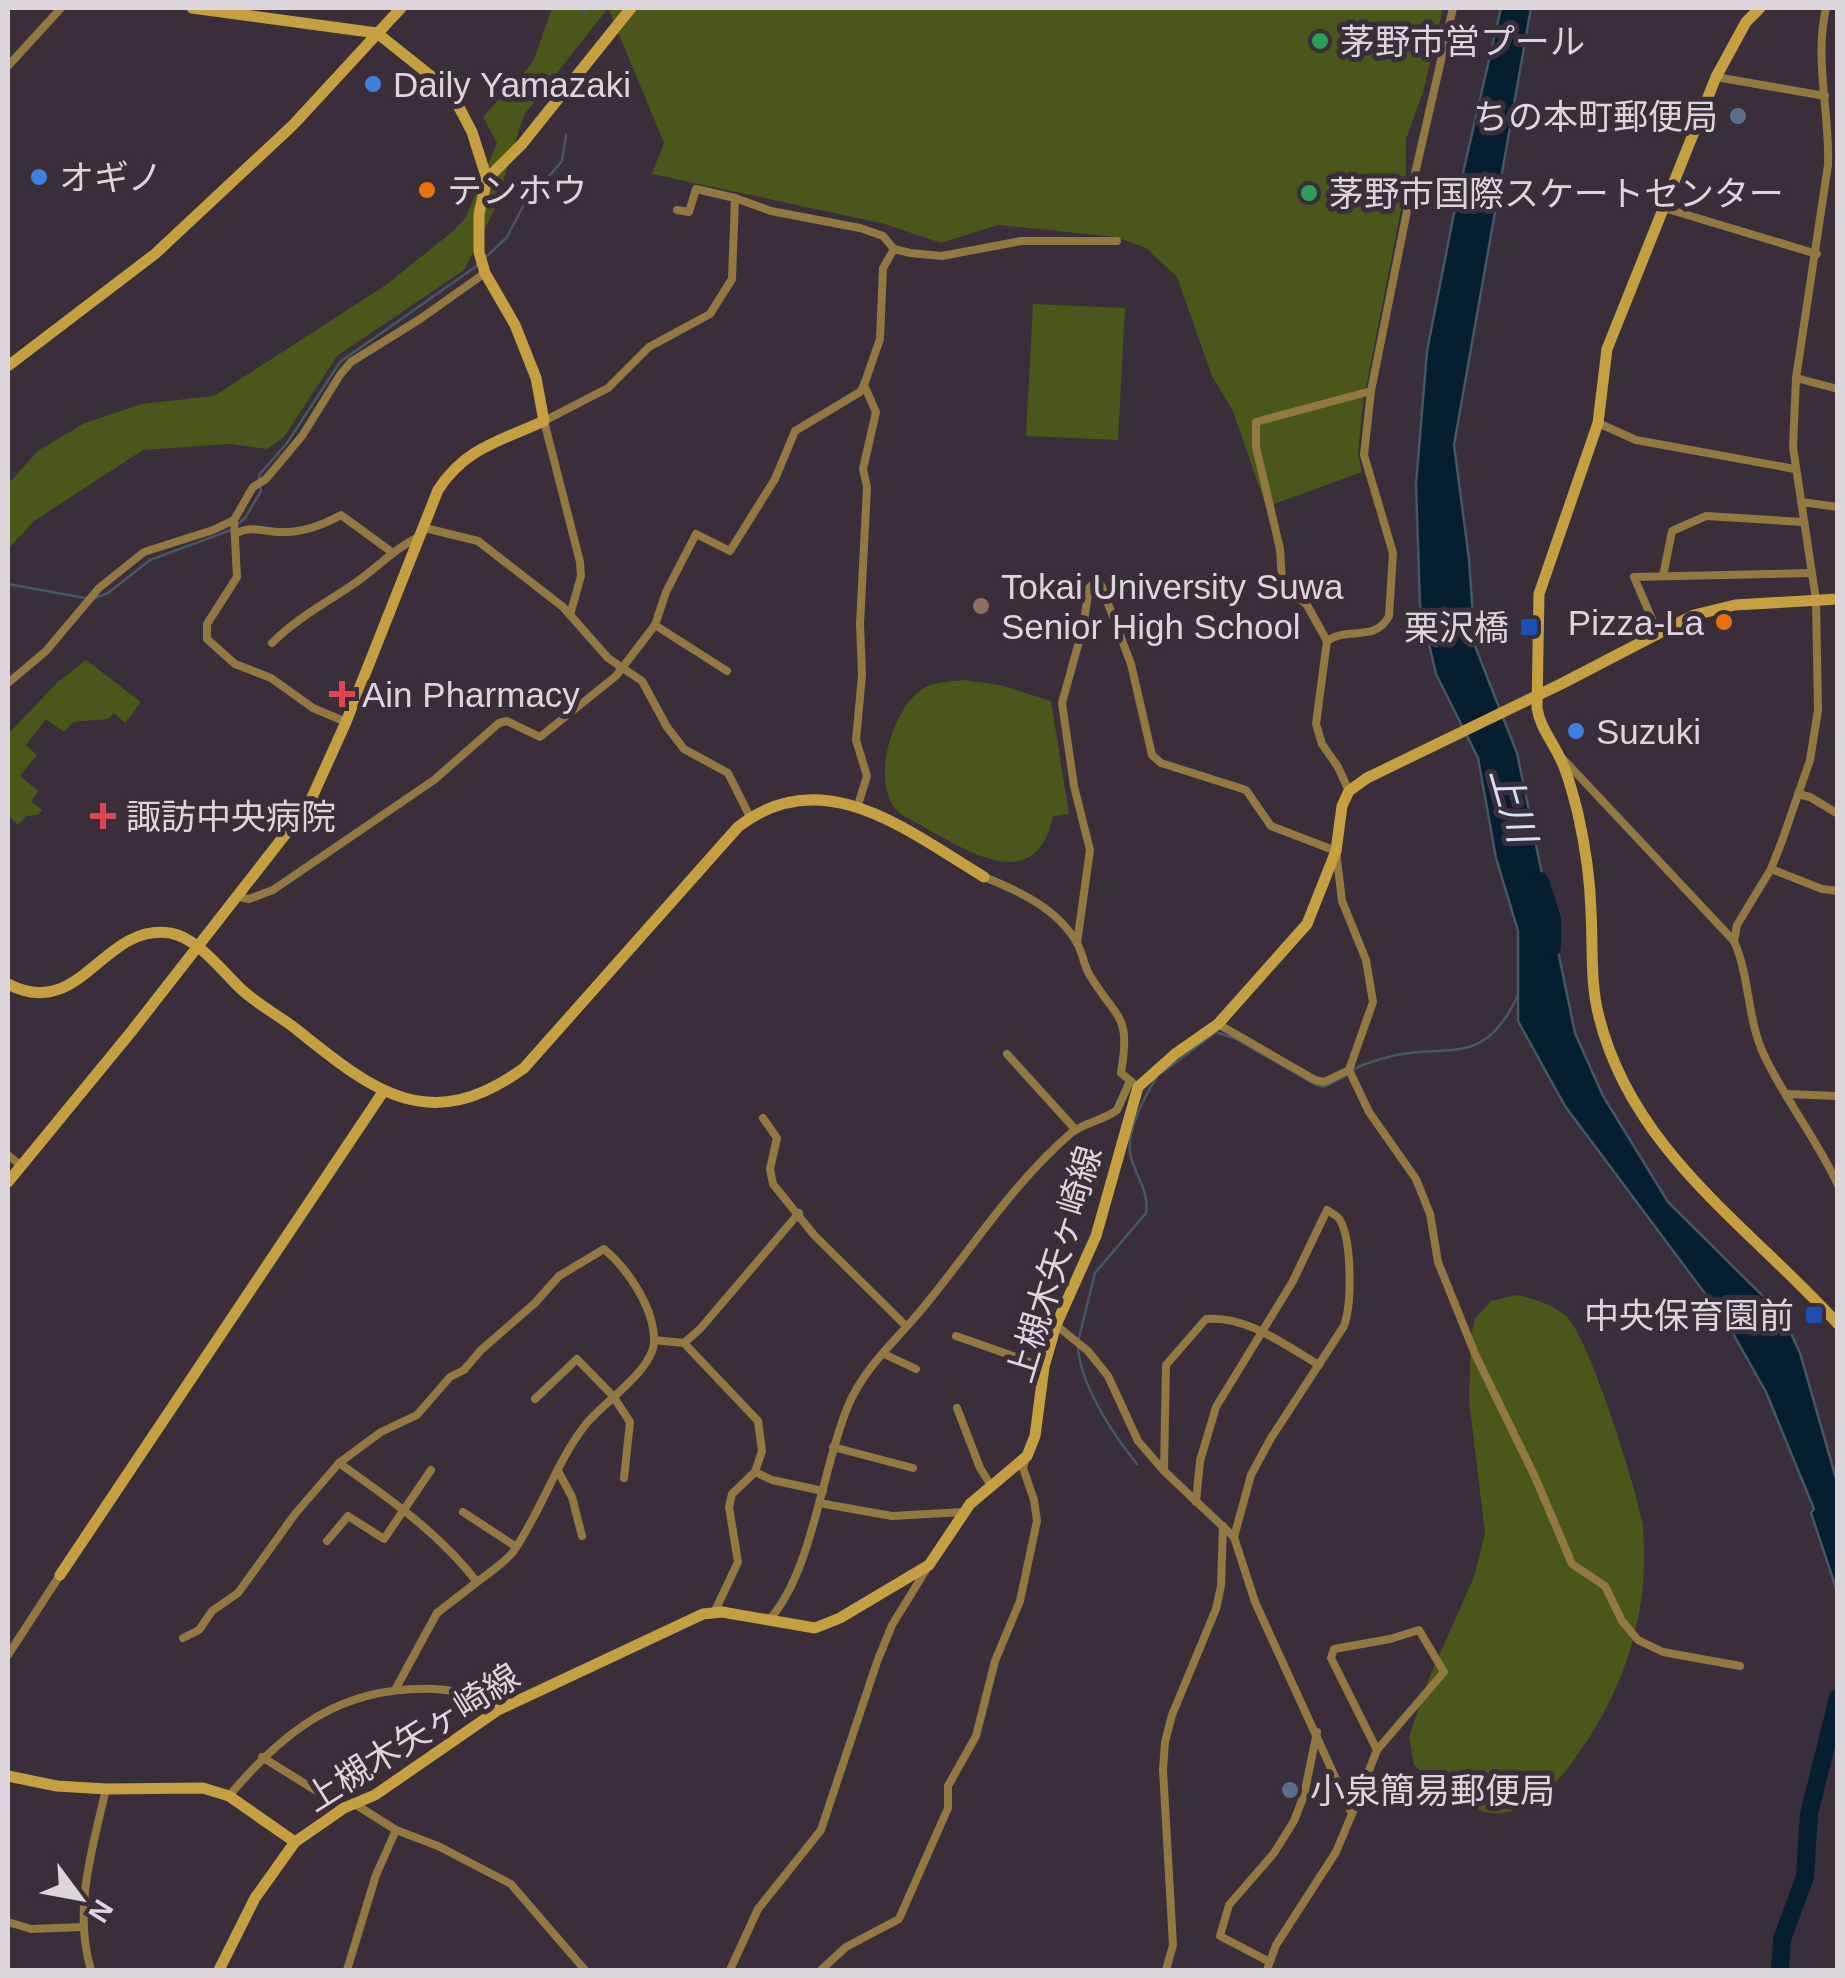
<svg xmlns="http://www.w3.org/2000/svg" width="1845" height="1978" font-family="Helvetica,'Noto Sans JP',sans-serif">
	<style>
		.green { fill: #4b561a }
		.water { fill: #051f31; stroke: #465664; stroke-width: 2.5 }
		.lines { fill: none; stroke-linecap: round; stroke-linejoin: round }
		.stream { stroke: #465664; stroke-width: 2.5 }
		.river { stroke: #051f31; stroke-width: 18 }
		.street { stroke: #917941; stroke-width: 8 }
		.secondary { stroke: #c69f40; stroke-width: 11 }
		.leisure-dot { fill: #2e9e5b; stroke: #3a2e3a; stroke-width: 4 }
		.shop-dot { fill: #3f7fe0; stroke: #3a2e3a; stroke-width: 4 }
		.service-dot { fill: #5c6f8a; stroke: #3a2e3a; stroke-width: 4 }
		.food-dot { fill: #e8710a; stroke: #3a2e3a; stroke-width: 4 }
		.education-dot { fill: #8d6e63; stroke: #3a2e3a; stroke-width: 4 }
		.transit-dot { fill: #1a4fb4; stroke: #3a2e3a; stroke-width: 4 }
		.health-dot { fill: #e0444e; stroke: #3a2e3a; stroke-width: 4 }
		.labels { text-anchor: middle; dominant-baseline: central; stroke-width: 10; stroke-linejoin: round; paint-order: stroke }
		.poi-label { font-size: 35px; fill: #dcd5dc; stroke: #3a2e3a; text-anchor: start }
		.street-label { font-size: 35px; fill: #dcd5dc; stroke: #3a2e3a }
		.water-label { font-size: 38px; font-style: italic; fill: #d2e4f4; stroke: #3a2e3a }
	</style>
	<rect width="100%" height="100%" fill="#3a2e3a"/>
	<!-- green -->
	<g class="green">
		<path d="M552 8H1443L1423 92 1406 139V184L1363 403 1358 453 1362 472 1266 507 1233 411 1212 376 1177 277 1146 248 1116 237 998 225 941 243 885 224 652 174 664 143 608 8 524 115 493 213 464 270 337 356 284 437 267 449 229 444 143 450 34 521 8 549V484L39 450 85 423 141 404 214 396 386 285 452 232 466 217 497 143 483 117 533 62Z"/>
		<path d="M1033 304 1125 308 1118 440 1026 436Z"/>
		<path d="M86 660 141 702 125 723 114 713 108 719 73 722 64 732 46 719 26 745 37 755 20 776 38 791 31 802 42 810 38 815 26 816 18 825 8 815V734L58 682Z"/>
		<path d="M963 680 1000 685 1051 701 1069 814 1053 816C1034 905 955 842 904 816 866 793 891 707 924 688 936 681 950 682 963 680Z"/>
		<path d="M1517 1295C1534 1299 1551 1304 1565 1315 1588 1333 1636 1488 1642 1521 1646 1543 1644 1590 1639 1613 1629 1669 1605 1718 1571 1764 1554 1788 1522 1817 1490 1813 1460 1809 1437 1783 1414 1765L1409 1737 1427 1683 1474 1577 1485 1533 1469 1400 1471 1336 1475 1319 1491 1301Z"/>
	</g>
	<!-- water -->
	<path class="water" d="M1501 8H1531L1454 445 1469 559 1475 646 1517 753 1575 1033 1603 1096 1668 1202 1783 1316 1800 1353 1837 1482V1591L1811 1513 1814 1509 1766 1392 1727 1323 1565 1106 1518 1021V931L1496 858 1478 758 1436 674 1420 606 1416 484 1427 351 1456 203Z"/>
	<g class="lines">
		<!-- stream -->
		<g class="stream">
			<path d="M585 14 587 8"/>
			<path d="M484 259 507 237 531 191 544 182 562 161 566 135"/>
			<path d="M259 478V475L287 443 340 362 478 265"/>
			<path d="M237 525 245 518 261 491 260 486"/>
			<path d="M8 584 85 598"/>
			<path d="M93 599 108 593 150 560 231 530"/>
			<path d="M1352 1071C1360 1064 1370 1063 1381 1059 1443 1039 1482 1074 1518 995"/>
			<path d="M1163 1072 1216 1032 1236 1039 1316 1085 1324 1087 1346 1076"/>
			<path d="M1079 1338 1095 1273 1146 1213C1150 1190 1133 1174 1130 1152 1127 1130 1145 1095 1157 1077"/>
			<path d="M1078 1346C1079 1383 1114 1436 1137 1464"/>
		</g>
		<!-- river -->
		<g class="river">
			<path d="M1540 881 1552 919V948"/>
			<path d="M1780 1970 1782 1939 1805 1877 1809 1814 1838 1698"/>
		</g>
		<!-- street -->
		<g class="street">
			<path d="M8 66 61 8"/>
			<path d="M1716 77 1825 96"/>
			<path d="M1664 208 1817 254"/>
			<path d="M677 210 689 212 696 189 735 198"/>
			<path d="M1796 378 1838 389"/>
			<path d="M1598 423 1636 440 1795 469"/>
			<path d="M1801 502 1838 507"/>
			<path d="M234 520 237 577 207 624V639L235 664 271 678 313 708 346 722"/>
			<path d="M425 528 478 541 563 607 608 658 642 681 667 727 684 749 728 773 750 817"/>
			<path d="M235 534C252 524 266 533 284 532 305 532 323 525 341 515L393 553"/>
			<path d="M1663 576 1672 531 1706 516 1803 522"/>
			<path d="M570 615 581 576 580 562 544 421 608 388 649 347 710 314 732 279 735 198 771 211 860 228 883 236 894 249 910 253 942 256 1021 241H1117"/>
			<path d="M655 625 727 671"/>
			<path d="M1658 633 1634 577 1811 573"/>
			<path d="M1327 641C1347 626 1375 643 1389 616L1393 553 1364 455 1371 391 1411 191 1453 8"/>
			<path d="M272 643C297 618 326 603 355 583 377 568 395 548 419 537"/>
			<path d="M8 683 46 651 99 588 144 552 213 530 234 520 253 487 266 479 302 436 340 375 351 362 420 319 485 273"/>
			<path d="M1563 759 1734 941C1750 977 1747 1019 1764 1055 1785 1100 1817 1139 1838 1185"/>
			<path d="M1349 791 1338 767 1322 744 1316 724 1327 641 1307 605 1300 599 1283 596 1280 549 1256 447V422L1371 391"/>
			<path d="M1798 794 1810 797 1838 814"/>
			<path d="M858 805 867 776 856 740 862 675 860 624 867 487 863 469 876 412 864 385"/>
			<path d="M1771 869 1822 889 1838 891"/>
			<path d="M984 877C1019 891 1059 909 1078 945 1083 955 1084 965 1089 974 1118 1022 1131 1013 1121 1073L1132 1082"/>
			<path d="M239 897 249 899 273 890 434 780 499 723 507 721 540 737 616 676 655 625 666 592 696 534 730 551 775 479 795 431 860 392 864 385 880 339 883 268 894 249"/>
			<path d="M1734 941 1737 925 1771 869 1782 841 1810 760 1818 710 1816 600 1793 447 1796 378 1828 165C1830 112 1814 61 1826 8"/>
			<path d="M1077 943 1090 850 1074 786 1062 703 1083 627 1089 588 1095 582 1101 585 1131 664 1152 755 1161 763 1246 790 1271 826 1336 851 1342 901 1366 960 1373 1002 1349 1070 1324 1082 1315 1080 1218 1024"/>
			<path d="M1007 1054 1075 1129"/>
			<path d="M1349 1070 1369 1112 1416 1179 1430 1214 1438 1262 1475 1354 1535 1477 1572 1564 1605 1586 1622 1621 1638 1640 1663 1652 1740 1666"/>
			<path d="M1787 1094 1838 1096"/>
			<path d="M763 1118 777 1138 770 1169 773 1184 814 1235 906 1326"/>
			<path d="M8 1155 20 1165"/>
			<path d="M604 1249C628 1269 655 1309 654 1342 653 1370 604 1402 586 1424 556 1462 541 1512 513 1552 504 1563 489 1573 477 1582 439 1533 390 1499 339 1463L381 1432 417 1415 450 1377 464 1370 481 1350 535 1303 559 1276Z"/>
			<path d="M1056 1325 1088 1351 1108 1376 1138 1441 1164 1471 1234 1537 1255 1602 1352 1814 1336 1852 1276 1945 1267 1970"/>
			<path d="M956 1336 1044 1367"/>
			<path d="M654 1340 684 1343 700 1329 799 1213"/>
			<path d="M684 1343 758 1421 762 1451 755 1472"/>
			<path d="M884 1354 916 1369"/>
			<path d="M535 1399 577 1359 613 1396 630 1422 624 1478"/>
			<path d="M957 1408 980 1468 990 1484"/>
			<path d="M833 1447 913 1468"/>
			<path d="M1164 1469 1166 1365 1206 1319C1247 1315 1286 1346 1319 1365"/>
			<path d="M558 1471 572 1497 582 1536"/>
			<path d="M1196 1502 1200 1461 1216 1407 1293 1281 1327 1210C1331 1213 1337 1215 1340 1220 1352 1241 1352 1304 1344 1326L1271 1438 1251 1475 1234 1537"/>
			<path d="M819 1503 892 1516 964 1512"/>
			<path d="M463 1512 515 1546"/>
			<path d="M327 1541 348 1516 384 1539 431 1470"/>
			<path d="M714 1613 738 1562 729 1507 732 1494 755 1472 772 1480 823 1491"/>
			<path d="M769 1620C813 1571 822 1468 848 1406 863 1370 892 1344 917 1315 968 1255 1009 1187 1070 1134 1084 1122 1103 1121 1117 1110L1130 1081"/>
			<path d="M183 1638 199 1630 212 1611 238 1593 295 1514 339 1463"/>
			<path d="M8 1655 60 1575"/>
			<path d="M396 1688 437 1613 477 1582"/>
			<path d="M262 1757 344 1808"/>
			<path d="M229 1796C285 1729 342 1686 433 1689 455 1690 482 1695 498 1710"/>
			<path d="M353 1803 396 1830 438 1846 511 1884 585 1970"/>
			<path d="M1352 1814 1377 1750 1444 1672 1419 1630 1390 1639 1334 1649 1331 1658 1377 1750"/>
			<path d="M8 1922 31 1929 82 1927"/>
			<path d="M1268 1961 1220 1936 1229 1905 1274 1853 1294 1821 1304 1795 1317 1732"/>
			<path d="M91 1970C73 1909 92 1850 106 1789"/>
			<path d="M347 1970 376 1875 396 1830"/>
			<path d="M730 1970 758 1909 821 1830 877 1662 892 1625 926 1570"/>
			<path d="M821 1970 846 1947 899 1919 948 1808V1786L976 1736 995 1661 1020 1601 1037 1521 1034 1500 1023 1468 1026 1457"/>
			<path d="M1166 1970 1173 1945 1163 1770 1165 1742 1172 1715 1216 1609 1221 1586 1223 1526"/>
		</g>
		<!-- secondary -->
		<g class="secondary">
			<path d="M1760 8 1746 22 1716 77 1607 349 1598 423 1539 594 1537 708C1540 727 1551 739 1559 756 1568 772 1573 795 1578 814 1585 845 1590 879 1591 911 1593 946 1590 983 1599 1017 1633 1152 1749 1226 1838 1324"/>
			<path d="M487 179 522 144 631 8"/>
			<path d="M8 366 155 254 293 125 401 8"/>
			<path d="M8 984C81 1022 102 923 170 933 198 938 221 970 241 989 257 1004 278 1015 296 1029 373 1091 429 1137 524 1068L738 827C823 760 909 832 984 877"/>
			<path d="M8 1182 131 1032 309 804 346 722 438 490C465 448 500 441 544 421L536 378 515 325 485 273 479 252V214L487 179 472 132 451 92 377 33 192 8"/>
			<path d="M60 1575 383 1092"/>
			<path d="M8 1776 57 1786 106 1789 203 1788 229 1796 295 1842"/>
			<path d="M219 1970 255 1898 295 1842 344 1808 375 1795 498 1710 703 1614 722 1612 815 1628 840 1618 929 1565 970 1504 1027 1456 1035 1436 1044 1367 1056 1325 1096 1236 1138 1087 1175 1054 1218 1024 1307 924 1336 851 1342 806 1349 791 1367 778 1561 684 1694 615 1735 605 1838 599"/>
		</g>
	</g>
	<!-- markers -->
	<g class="leisure-dot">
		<circle cx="1320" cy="41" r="10"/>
		<circle cx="1309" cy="193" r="10"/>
	</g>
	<g class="shop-dot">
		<circle cx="373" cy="84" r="10"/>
		<circle cx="39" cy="177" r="10"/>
		<circle cx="1576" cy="731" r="10"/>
	</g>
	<g class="service-dot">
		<circle cx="1738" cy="116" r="10"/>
		<circle cx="1290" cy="1790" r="10"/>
	</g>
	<g class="food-dot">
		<circle cx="427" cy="190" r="10"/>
		<circle cx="1724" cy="622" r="10"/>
	</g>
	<circle class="education-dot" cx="981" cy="606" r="10"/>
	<g class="transit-dot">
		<rect x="1519" y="617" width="20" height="20" rx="5"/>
		<rect x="1804" y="1305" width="20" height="20" rx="5"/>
	</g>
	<g class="health-dot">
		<path d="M337 679h10v10h10v10h-10v10h-10v-10h-10v-10h10z"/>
		<path d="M98 801h10v10h10v10h-10v10h-10v-10h-10v-10h10z"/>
	</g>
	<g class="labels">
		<!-- poi labels -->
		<g class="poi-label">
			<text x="1340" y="41">茅野市営プール</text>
			<text x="393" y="84">Daily Yamazaki</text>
			<text x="1718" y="116" text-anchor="end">ちの本町郵便局</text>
			<text x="59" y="177">オギノ</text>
			<text x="447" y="190">テンホウ</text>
			<text x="1329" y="193">茅野市国際スケートセンター</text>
			<text x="1001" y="586">Tokai University Suwa<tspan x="1001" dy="40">Senior High School</tspan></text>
			<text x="1704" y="622" text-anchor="end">Pizza-La</text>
			<text x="1509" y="627" text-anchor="end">栗沢橋</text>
			<text x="362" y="694">Ain Pharmacy</text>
			<text x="1596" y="731">Suzuki</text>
			<text x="126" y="816">諏訪中央病院</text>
			<text x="1794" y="1315" text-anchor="end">中央保育園前</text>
			<text x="1310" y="1790">小泉簡易郵便局</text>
		</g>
		<!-- street labels -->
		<g class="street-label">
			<text transform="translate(1054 1264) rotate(-73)">上槻木矢ヶ崎線</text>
			<text transform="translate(412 1737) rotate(-32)">上槻木矢ヶ崎線</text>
		</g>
		<!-- water labels -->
		<g class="water-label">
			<text transform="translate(1513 805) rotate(74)">上川</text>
		</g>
	</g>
	<!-- border -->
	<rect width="1845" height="1978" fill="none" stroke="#dcd5dc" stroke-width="20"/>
	<!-- north arrow -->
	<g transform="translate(80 1898) rotate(122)" stroke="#3a2e3a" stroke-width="8" paint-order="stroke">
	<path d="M0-8L18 38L0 25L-18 38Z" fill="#dcd5dc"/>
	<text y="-15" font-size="28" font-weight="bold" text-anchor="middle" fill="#dcd5dc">N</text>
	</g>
</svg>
